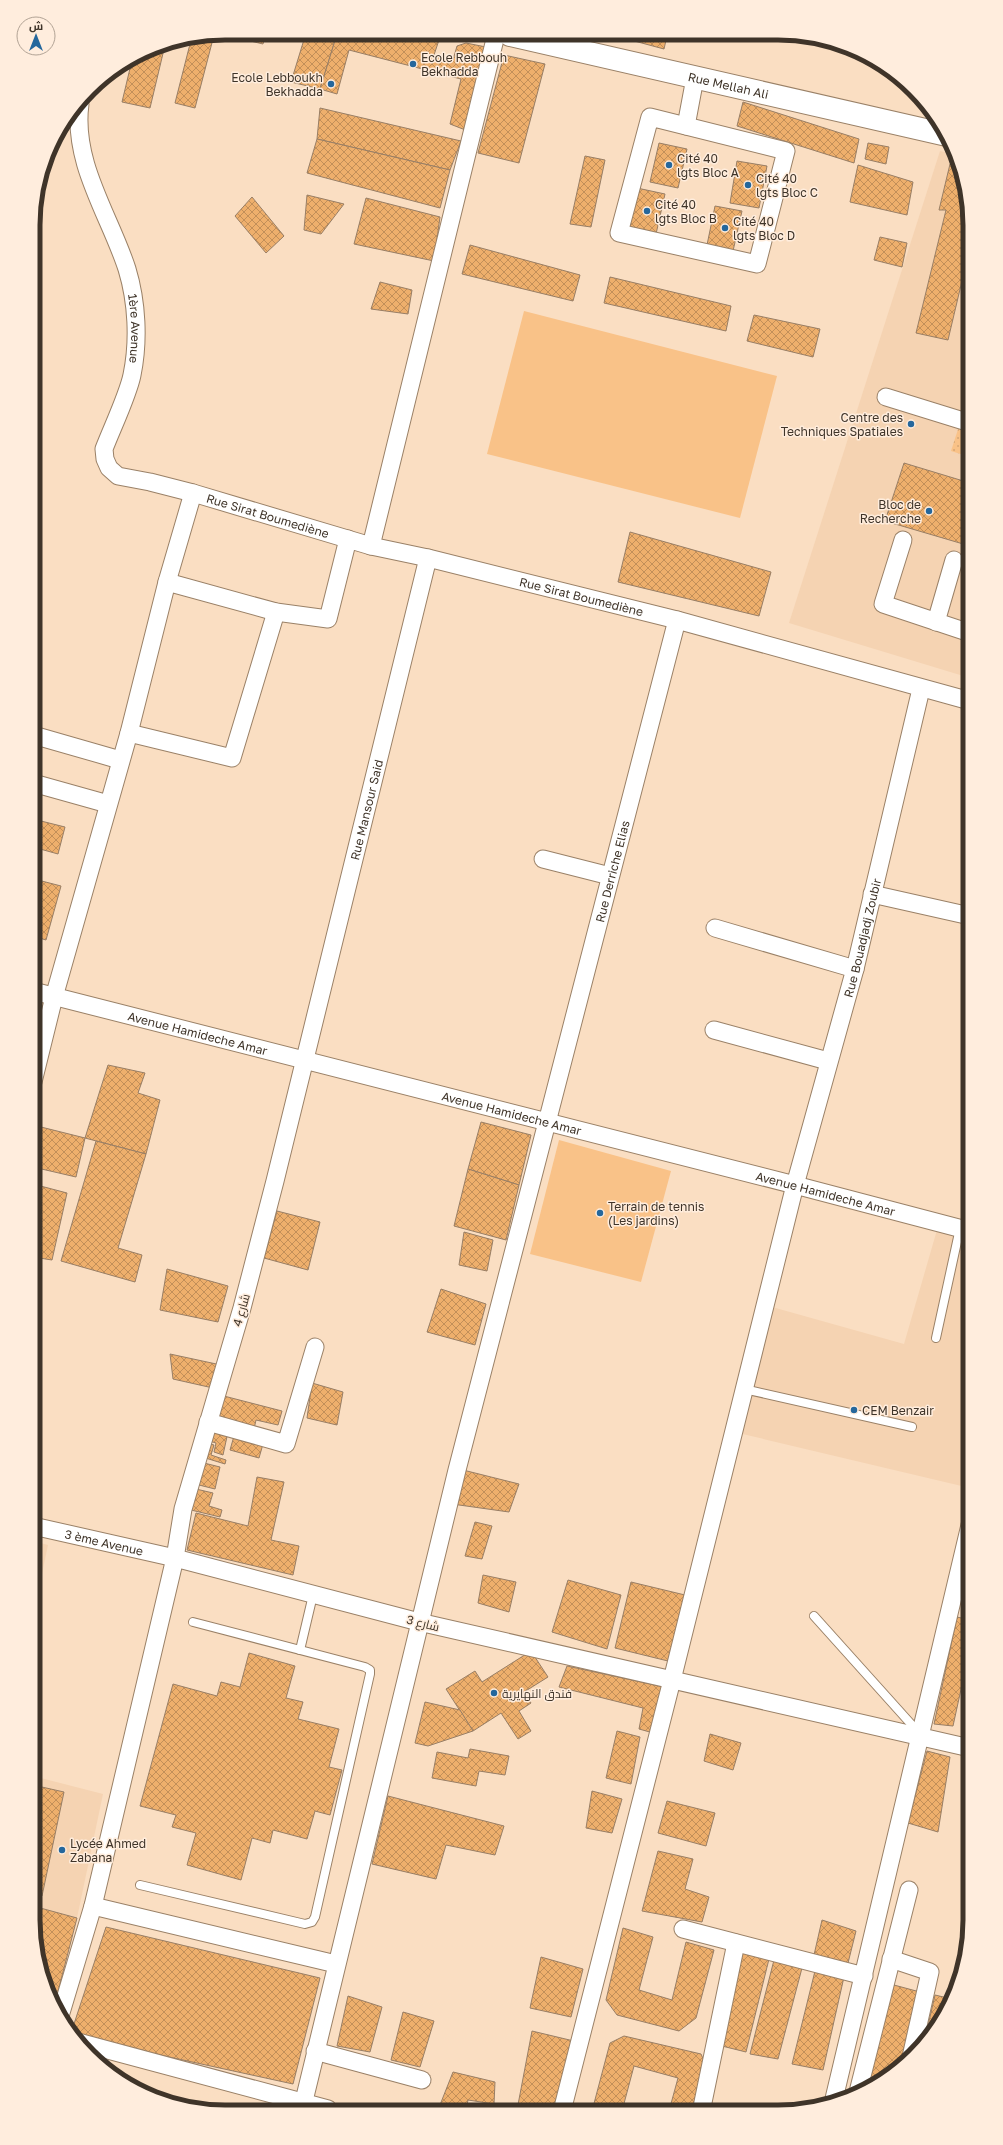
<svg xmlns="http://www.w3.org/2000/svg" width="1003" height="2145" font-family="'Golos Text',Cairo,sans-serif">
	<style>
		.built { fill: #f5d3b2 }
		.grass { fill: url(#grass-dots) }
		.pitch { fill: #f9c288 }
		.building { fill: url(#building-cross-hatch); stroke: #987e65 }
		.lines { fill: none; stroke-linecap: round; stroke-linejoin: round }
		.lane-casing { stroke: #9a8167; stroke-width: 10 }
		.street-casing { stroke: #9a8167; stroke-width: 19 }
		.secondary-casing { stroke: #9a8167; stroke-width: 24 }
		.lane { stroke: #fff; stroke-width: 8 }
		.street { stroke: #fff; stroke-width: 17 }
		.secondary { stroke: #fff; stroke-width: 22 }
		.poi-dot { fill: #25679c; stroke: #ffeddd; stroke-width: 1.5 }
		.labels { text-anchor: middle; dominant-baseline: central; stroke-width: 3; stroke-linejoin: round; paint-order: stroke }
		.poi-label { font-size: 12px; fill: #3f3429; stroke: #ffeddd; text-anchor: start }
		.street-label { font-size: 12px; fill: #3f3429; stroke: #ffeddd }
		.rim { fill: none; stroke: #3f3429; stroke-width: 5 }
	</style>
	<defs>
		<pattern id="grass-dots" width="8" height="8" patternUnits="userSpaceOnUse"><rect width="8" height="8" fill="#f9c288"/><path d="M2 2h.1M6 6h.1" fill="none" stroke="#d6a775" stroke-width="1.8" stroke-linecap="round"/></pattern>
		<pattern id="building-cross-hatch" width="8" height="8" patternUnits="userSpaceOnUse"><rect width="8" height="8" fill="#eeaf6c"/><path d="M0 0l8 8M0 8l8-8" fill="none" stroke="#c28f59"/></pattern>
	</defs>
	<rect width="100%" height="100%" fill="#fadec2"/>
	<!-- built -->
	<g class="built">
		<path d="M940 151 955 154 963 175 970 225V678L789 623Z"/>
		<path d="M939 1223 970 1231V1488L734 1432 765 1305 904 1344Z"/>
		<path d="M33 1541 48 1545 33 1616Z"/>
		<path d="M33 1776 103 1794 77 1918 33 1906Z"/>
	</g>
	<!-- grass -->
	<path class="grass" d="M961 420 970 423V457L951 451Z"/>
	<!-- pitch -->
	<g class="pitch">
		<path d="M970 301V335L963 333Z"/>
		<path d="M524 311 777 376 740 518 487 454Z"/>
		<path d="M559 1140 671 1171 641 1282 530 1254Z"/>
		<path d="M970 1697V1731L961 1729Z"/>
	</g>
	<!-- building -->
	<g class="building">
		<path d="M266 33 263 44 221 34 225 33Z"/>
		<path d="M306 33 337 34 320 89 291 82Z"/>
		<path d="M337 34H426L440 37 434 55 453 60 457 46 466 43 486 47 468 131 450 124 461 79 349 50 337 94 320 89Z"/>
		<path d="M214 35 195 108 175 103 191 40Z"/>
		<path d="M612 35 667 36 664 49Z"/>
		<path d="M165 45 150 108 122 102 132 60 151 48Z"/>
		<path d="M504 55 545 64 519 163 478 153Z"/>
		<path d="M743 102 859 139 854 163 737 126Z"/>
		<path d="M320 108 461 141 450 170 317 139Z"/>
		<path d="M317 139 450 170 440 208 307 173Z"/>
		<path d="M659 143 687 149 678 188 650 182Z"/>
		<path d="M868 143 889 147 886 164 865 159Z"/>
		<path d="M585 156 605 160 591 227 570 224Z"/>
		<path d="M737 161 767 166 759 208 730 203Z"/>
		<path d="M950 164 960 167 963 175 970 225V247L948 340 916 333 946 210H939Z"/>
		<path d="M858 165 913 182 907 215 850 202Z"/>
		<path d="M637 188 665 194 656 234 628 228Z"/>
		<path d="M307 195 344 204 321 234 304 230Z"/>
		<path d="M252 197 284 236 266 253 235 216Z"/>
		<path d="M366 198 440 217 434 261 354 244Z"/>
		<path d="M715 206 742 211 733 251 707 245Z"/>
		<path d="M880 237 907 243 902 267 874 260Z"/>
		<path d="M470 245 580 275 573 301 462 274Z"/>
		<path d="M610 277 731 306 726 331 604 303Z"/>
		<path d="M380 282 412 290 408 314 371 309Z"/>
		<path d="M754 315 820 329 813 357 747 341Z"/>
		<path d="M904 463 970 483V546L885 521Z"/>
		<path d="M630 532 771 572 759 616 618 582Z"/>
		<path d="M970 600V623L963 621Z"/>
		<path d="M33 819 65 827 58 854 33 847Z"/>
		<path d="M34 879 61 886 46 940 33 936Z"/>
		<path d="M108 1065 145 1073 138 1093 160 1100 146 1154 85 1138Z"/>
		<path d="M481 1122 531 1135 519 1185 468 1169Z"/>
		<path d="M33 1125 85 1138 76 1177 33 1167Z"/>
		<path d="M96 1141 146 1154 118 1248 142 1255 135 1282 61 1261Z"/>
		<path d="M468 1169 519 1185 506 1240 454 1226Z"/>
		<path d="M33 1184 67 1193 52 1260 33 1257Z"/>
		<path d="M277 1211 320 1222 308 1270 264 1258Z"/>
		<path d="M464 1232 493 1240 487 1271 459 1265Z"/>
		<path d="M167 1269 228 1286 218 1322 160 1310Z"/>
		<path d="M441 1289 486 1304 475 1345 427 1332Z"/>
		<path d="M170 1354 221 1365 213 1388 173 1379Z"/>
		<path d="M312 1383 343 1392 337 1425 307 1418Z"/>
		<path d="M220 1395 282 1411 278 1425 256 1420 254 1429 214 1419Z"/>
		<path d="M209 1427 228 1432 223 1455 214 1452 216 1443 206 1440Z"/>
		<path d="M234 1436 263 1444 259 1458 230 1450Z"/>
		<path d="M203 1442 214 1445 211 1455 226 1460 225 1464 199 1456Z"/>
		<path d="M204 1463 220 1467 215 1489 199 1485Z"/>
		<path d="M459 1469 519 1484 509 1512 452 1504Z"/>
		<path d="M257 1477 284 1482 271 1540 299 1546 293 1575 187 1550 196 1513 248 1526Z"/>
		<path d="M196 1489 213 1493 209 1506 222 1510 220 1517 191 1510Z"/>
		<path d="M475 1522 492 1526 482 1559 465 1556Z"/>
		<path d="M483 1575 516 1582 509 1612 478 1603Z"/>
		<path d="M568 1580 621 1595 607 1649 552 1632Z"/>
		<path d="M631 1582 685 1595 668 1661 615 1648Z"/>
		<path d="M957 1617 970 1620V1648L953 1726 934 1724Z"/>
		<path d="M531 1651 548 1677 524 1692 531 1703 519 1711 531 1731 518 1739 501 1713 473 1731 446 1689 475 1671 482 1682Z"/>
		<path d="M249 1653 295 1666 286 1698 303 1702 298 1719 339 1729 329 1767 342 1770 330 1815 315 1811 307 1839 273 1830 270 1843 252 1838 241 1880 187 1865 196 1833 172 1827 176 1815 140 1806 173 1684 217 1696 221 1682 240 1687Z"/>
		<path d="M567 1666 669 1688 657 1734 639 1729 643 1708 559 1687Z"/>
		<path d="M425 1702 460 1710 473 1731 428 1746 415 1743Z"/>
		<path d="M617 1731 640 1737 631 1784 606 1778Z"/>
		<path d="M710 1734 741 1743 733 1770 704 1761Z"/>
		<path d="M470 1749 509 1756 505 1775 479 1771 476 1786 432 1778 437 1752 468 1758Z"/>
		<path d="M927 1751 950 1757 938 1832 908 1823Z"/>
		<path d="M33 1785 64 1792 42 1896 33 1893Z"/>
		<path d="M592 1791 622 1799 612 1833 586 1828Z"/>
		<path d="M388 1796 504 1826 495 1855 446 1845 436 1879 372 1864Z"/>
		<path d="M667 1801 715 1813 706 1846 658 1833Z"/>
		<path d="M658 1851 693 1859 685 1889 709 1897 702 1922 642 1911Z"/>
		<path d="M33 1906 77 1918 55 2003 40 1970Z"/>
		<path d="M822 1920 856 1931 847 1967 814 1955Z"/>
		<path d="M106 1927 320 1978 293 2084 73 2036 71 2033Z"/>
		<path d="M623 1928 653 1937 639 1990 672 2000 686 1942 714 1950 696 2018 679 2031 617 2015 606 2000Z"/>
		<path d="M742 1952 769 1959 746 2052 718 2045Z"/>
		<path d="M541 1957 583 1969 571 2017 530 2008Z"/>
		<path d="M774 1960 802 1968 778 2059 750 2054Z"/>
		<path d="M815 1971 844 1977 823 2070 792 2064Z"/>
		<path d="M894 1985 920 1992 902 2065 885 2080 865 2089Z"/>
		<path d="M935 1995 952 1999 932 2031 927 2030Z"/>
		<path d="M348 1996 382 2007 370 2052 337 2046Z"/>
		<path d="M403 2012 434 2021 420 2067 391 2060Z"/>
		<path d="M532 2031 578 2042 558 2111 517 2110Z"/>
		<path d="M624 2036 701 2054 708 2070 697 2111H669L678 2078 634 2066 622 2111H592L610 2043Z"/>
		<path d="M453 2072 495 2082 494 2104 468 2100 466 2110H438Z"/>
	</g>
	<g class="lines">
		<defs>
			<g id="lane">
				<path d="M936 1338 960 1228"/>
				<path d="M744 1389 912 1427"/>
				<path d="M814 1616 920 1734"/>
				<path d="M300 1650 313 1595"/>
				<path d="M140 1885 305 1924 312 1922 315 1917 370 1674V1670L365 1667 193 1622"/>
			</g>
			<g id="street">
				<path id="s1" d="M80 104C72 163 110 216 127 269 137 302 139 341 132 375 128 395 112 428 104 449L105 459 109 468 118 476 150 482 193 493 371 546 428 558 677 620 970 701"/>
				<path d="M650 117 786 151 757 264 619 233Z"/>
				<path d="M686 126 695 78"/>
				<path d="M886 397 970 423"/>
				<path d="M903 540 883 604 970 633"/>
				<path d="M371 546 496 35"/>
				<path d="M167 582 276 612 328 619 348 539"/>
				<path d="M936 622 954 560"/>
				<path d="M129 733 232 758 276 612"/>
				<path d="M33 735 120 760"/>
				<path d="M33 783 108 804"/>
				<path d="M543 859 610 876"/>
				<path d="M872 894 970 916"/>
				<path d="M715 928 855 969"/>
				<path id="s2" d="M33 991 795 1185 970 1231"/>
				<path d="M714 1030 828 1061"/>
				<path d="M33 1082 54 997 129 733 167 582 193 493"/>
				<path d="M208 1422 286 1444 315 1347"/>
				<path id="s3" d="M33 1526 175 1558 419 1622 970 1748"/>
				<path d="M93 1906 336 1964"/>
				<path d="M683 1929 864 1976"/>
				<path d="M891 1959 930 1972 911 2057"/>
				<path id="s4" d="M60 2016 93 1906 175 1558 183 1509 242 1308 275 1181 428 558"/>
				<path d="M78 2042 328 2109"/>
				<path d="M315 2051 422 2080"/>
				<path d="M858 2092 909 1890"/>
				<path d="M833 2103 970 1525"/>
				<path id="s5" d="M302 2109 457 1470 677 620"/>
				<path id="s6" d="M562 2111 672 1680 795 1185 855 969 921 689"/>
				<path d="M701 2112 736 1943"/>
			</g>
			<g id="secondary">
				<path id="s7" d="M510 35 947 135"/>
			</g>
		</defs>
		<!-- lane casing -->
		<use href="#lane" class="lane-casing"/>
		<!-- street casing -->
		<use href="#street" class="street-casing"/>
		<!-- secondary casing -->
		<use href="#secondary" class="secondary-casing"/>
		<!-- lane -->
		<use href="#lane" class="lane"/>
		<!-- street -->
		<use href="#street" class="street"/>
		<!-- secondary -->
		<use href="#secondary" class="secondary"/>
	</g>
	<!-- markers -->
	<g class="poi-dot">
		<circle cx="413" cy="64" r="4"/>
		<circle cx="331" cy="84" r="4"/>
		<circle cx="669" cy="165" r="4"/>
		<circle cx="748" cy="185" r="4"/>
		<circle cx="647" cy="211" r="4"/>
		<circle cx="725" cy="228" r="4"/>
		<circle cx="911" cy="424" r="4"/>
		<circle cx="929" cy="511" r="4"/>
		<circle cx="600" cy="1213" r="4"/>
		<circle cx="854" cy="1410" r="4"/>
		<circle cx="494" cy="1693" r="4"/>
		<circle cx="62" cy="1850" r="4"/>
	</g>
	<g class="labels">
		<!-- poi labels -->
		<g class="poi-label">
			<text x="421" y="57">Ecole Rebbouh<tspan x="421" dy="14">Bekhadda</tspan></text>
			<text x="323" y="77" text-anchor="end">Ecole Lebboukh<tspan x="323" dy="14">Bekhadda</tspan></text>
			<text x="677" y="158">Cité 40<tspan x="677" dy="14">lgts Bloc A</tspan></text>
			<text x="756" y="178">Cité 40<tspan x="756" dy="14">lgts Bloc C</tspan></text>
			<text x="655" y="204">Cité 40<tspan x="655" dy="14">lgts Bloc B</tspan></text>
			<text x="733" y="221">Cité 40<tspan x="733" dy="14">lgts Bloc D</tspan></text>
			<text x="903" y="417" text-anchor="end">Centre des<tspan x="903" dy="14">Techniques Spatiales</tspan></text>
			<text x="921" y="504" text-anchor="end">Bloc de<tspan x="921" dy="14">Recherche</tspan></text>
			<text x="608" y="1206">Terrain de tennis<tspan x="608" dy="14">(Les jardins)</tspan></text>
			<text x="862" y="1410">CEM Benzair</text>
			<text x="502" y="1693">فندق النهايرية</text>
			<text x="70" y="1843">Lycée Ahmed<tspan x="70" dy="14">Zabana</tspan></text>
		</g>
		<!-- street labels -->
		<g class="street-label">
			<text stroke="none"><textPath href="#s7" startOffset="224">Rue Mellah Ali</textPath></text>
			<text stroke="none"><textPath href="#s1" startOffset="234">1ère Avenue</textPath></text>
			<text stroke="none"><textPath href="#s1" startOffset="547">Rue Sirat Boumediène</textPath></text>
			<text stroke="none"><textPath href="#s1" startOffset="871">Rue Sirat Boumediène</textPath></text>
			<text stroke="none"><textPath href="#s4" startOffset="1245">Rue Mansour Said</textPath></text>
			<text stroke="none"><textPath href="#s5" startOffset="1276">Rue Derriche Elias</textPath></text>
			<text stroke="none"><textPath href="#s6" startOffset="1211">Rue Bouadjadj Zoubir</textPath></text>
			<text stroke="none"><textPath href="#s2" startOffset="170">Avenue Hamideche Amar</textPath></text>
			<text stroke="none"><textPath href="#s2" startOffset="494">Avenue Hamideche Amar</textPath></text>
			<text stroke="none"><textPath href="#s2" startOffset="818">Avenue Hamideche Amar</textPath></text>
			<text transform="translate(241 1310) rotate(-74)">شارع 4</text>
			<text stroke="none"><textPath href="#s3" startOffset="73">3 ème Avenue</textPath></text>
			<text transform="translate(423 1623) rotate(14)">شارع 3</text>
		</g>
	</g>
	<!-- crop -->
	<path d="M0 0H1003V2145H0ZM225 40H778A185 185 0 0 1 963 225V1920A185 185 0 0 1 778 2105H225A185 185 0 0 1 40 1920V225A185 185 0 0 1 225 40Z" fill="#ffeddd" fill-rule="evenodd"/>
	<path class="rim" d="M225 40H778A185 185 0 0 1 963 225V1920A185 185 0 0 1 778 2105H225A185 185 0 0 1 40 1920V225A185 185 0 0 1 225 40Z"/>
	<!-- north arrow -->
	<g transform="translate(36 36)"><circle r="19" fill="#ffeddd" stroke="#b2a395"/>
	<path d="M0-3L7 15L0 10L-7 15Z" fill="#25679c"/>
	<text y="-6" font-size="11" font-weight="bold" text-anchor="middle" fill="#3f3429">ش</text>
	</g>
</svg>
